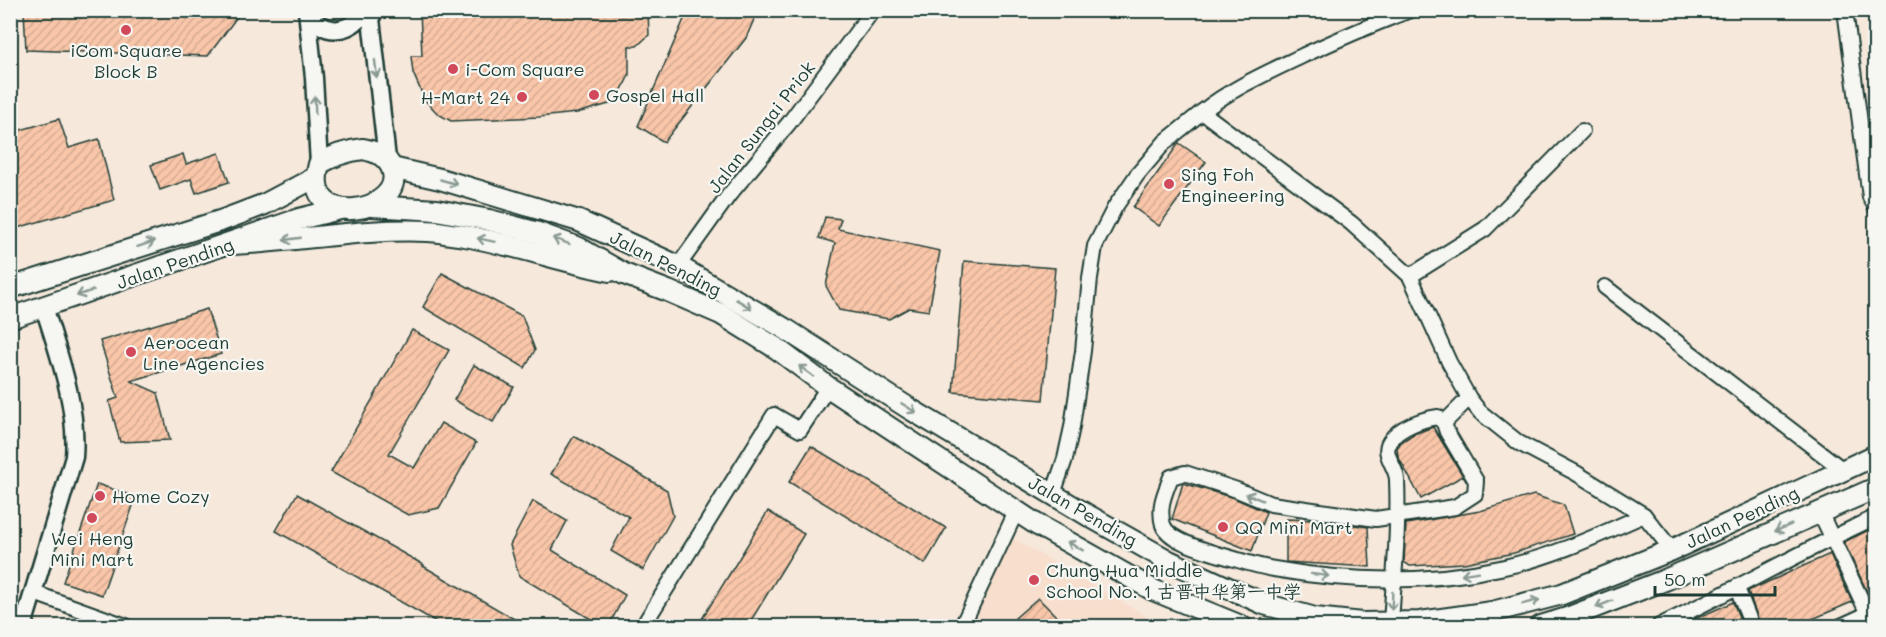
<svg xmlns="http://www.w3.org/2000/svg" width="1886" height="637" font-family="Mali,'LXGW WenKai TC',sans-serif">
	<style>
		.built { fill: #f8decd }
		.building { fill: url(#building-hatch); stroke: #1f3d34; stroke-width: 1.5 }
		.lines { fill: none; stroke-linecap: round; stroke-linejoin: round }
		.minor-casing { stroke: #1f3d34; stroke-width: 18 }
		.tertiary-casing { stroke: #1f3d34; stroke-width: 21 }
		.secondary-casing { stroke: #1f3d34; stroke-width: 24 }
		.minor { stroke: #f6f6f2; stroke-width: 14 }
		.tertiary { stroke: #f6f6f2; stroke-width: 16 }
		.secondary { stroke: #f6f6f2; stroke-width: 20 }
		.oneway { stroke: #8a9a93 }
		.poi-dot { fill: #d1495b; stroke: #f6f6f2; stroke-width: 2 }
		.labels { text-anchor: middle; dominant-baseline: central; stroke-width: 4.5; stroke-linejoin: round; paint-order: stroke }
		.poi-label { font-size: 18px; fill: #1f3d34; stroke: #f6f6f2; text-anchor: start }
		.street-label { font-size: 18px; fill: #1f3d34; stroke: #f6f6f2 }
	</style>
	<defs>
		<pattern id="building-hatch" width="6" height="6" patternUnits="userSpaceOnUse" patternTransform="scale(1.5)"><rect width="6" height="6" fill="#f9c6a9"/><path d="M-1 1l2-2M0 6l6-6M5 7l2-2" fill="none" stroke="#d5ab92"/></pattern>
	</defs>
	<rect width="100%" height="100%" fill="#f7e8dc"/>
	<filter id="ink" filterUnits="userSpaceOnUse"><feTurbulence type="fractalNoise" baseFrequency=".0167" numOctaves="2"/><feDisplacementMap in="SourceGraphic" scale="12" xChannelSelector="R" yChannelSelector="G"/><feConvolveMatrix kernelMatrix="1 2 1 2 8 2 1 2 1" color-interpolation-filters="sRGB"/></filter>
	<g filter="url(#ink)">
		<!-- built -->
		<path class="built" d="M1006 534 1163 626H961Z"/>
		<!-- building -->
		<g class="building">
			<path d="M24 10H242L208 56 26 50Z"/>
			<path d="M420 10H648L649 35 637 46H629V75L616 102 577 113 539 117 451 121 438 114 425 100 413 73 411 56H422Z"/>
			<path d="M688 10H758L746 38 664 142 638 126Z"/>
			<path d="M59 119 69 148 99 139 114 200 10 230V133Z"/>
			<path d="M1179 143 1206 162 1159 226 1133 207Z"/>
			<path d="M219 153 229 182 196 193 191 179 160 190 151 165 183 154 186 164Z"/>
			<path d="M825 217 841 219 838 229 940 251 929 311 909 308 889 319 839 310 826 286 835 243 819 238Z"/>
			<path d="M964 261 1055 268 1043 400 953 392Z"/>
			<path d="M442 273 522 316 535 350 525 368 423 307Z"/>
			<path d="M207 309 221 354 131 381 158 393 170 440 120 442 109 401 118 398 100 341Z"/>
			<path d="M412 330 449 350 389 454 414 468 441 423 476 443 439 508 408 515 331 472Z"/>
			<path d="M474 365 514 387 493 422 454 400Z"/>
			<path d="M1433 427 1463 476 1421 499 1398 456 1397 448 1401 442 1414 434Z"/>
			<path d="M574 436 667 490 673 516 643 570 611 551 629 517 551 474Z"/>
			<path d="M811 446 946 528 925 564 789 482Z"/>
			<path d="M1183 483 1234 498 1266 512 1252 551 1172 519Z"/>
			<path d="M97 484 136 497 102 595 63 582Z"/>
			<path d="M297 494 424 565 423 566 528 627H445L276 531Z"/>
			<path d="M1534 495 1564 505 1573 534 1514 553 1464 563 1410 566 1404 562 1406 524 1480 511Z"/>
			<path d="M533 501 567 521 552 550 625 595 608 627H604L519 576 510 545Z"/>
			<path d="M768 511 804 534 747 627H697Z"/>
			<path d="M1286 519 1320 520 1368 527 1370 567 1286 562Z"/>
			<path d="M1875 527V593L1869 596 1844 542Z"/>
			<path d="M1830 554 1852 602 1794 627H1761L1748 591Z"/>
			<path d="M1038 598 1054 614 1066 627H1025L1015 618Z"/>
			<path d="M1733 602 1743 627H1678L1695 619Z"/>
		</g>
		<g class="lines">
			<defs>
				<g id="minor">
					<path d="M1411 10C1374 23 1339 39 1304 55 1269 72 1232 88 1202 112L1351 223 1410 276 1449 362 1469 398 1480 412 1519 443 1576 473 1644 515 1672 550"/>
					<path d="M1845 10 1870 197 1876 207"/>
					<path d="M678 266 729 195 789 123 873 10"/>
					<path d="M1410 276 1485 229 1582 131"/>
					<path d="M1605 287 1843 470"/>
					<path d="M1469 398 1444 423 1447 432 1476 481 1475 494 1455 507 1376 519 1271 504 1237 490 1185 473 1171 477C1165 493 1158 506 1163 525 1169 541 1202 549 1217 554 1236 559 1255 566 1274 569 1348 582 1426 584 1500 568 1550 558 1597 536 1644 515"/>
					<path d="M1053 494 1065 459 1072 427 1083 351 1090 278 1095 246 1115 207 1137 175 1165 142 1202 112"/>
					<path d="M1820 512 1868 614 1876 621"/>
					<path d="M1737 588 1752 626"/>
					<path d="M34 593 126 626"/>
					<path d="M1391 623C1394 575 1399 527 1397 480 1397 467 1381 454 1390 441 1399 427 1423 419 1438 417L1444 423"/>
					<path d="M643 626 774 415 800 430 828 387"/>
					<path d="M962 626 1016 512"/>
					<path d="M1659 626C1732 591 1802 551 1876 517"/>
					<path d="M1841 626 1874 611"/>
				</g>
				<g id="tertiary">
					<path d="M307 10 314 78 319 164"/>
					<path d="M370 10 387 159"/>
					<path d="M307 12C325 37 349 34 367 10"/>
					<path d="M23 626 74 457C78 407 59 355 44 307"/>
				</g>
				<g id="secondary">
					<path d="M363 149C377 152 387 156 392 169 408 212 300 234 319 164 334 155 346 151 363 149Z"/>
					<path d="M392 168 440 179 579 221 678 266 787 330 910 409 1089 516 1169 561 1264 604 1315 618 1362 623 1420 622 1492 612 1562 594 1672 550 1876 455"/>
					<path d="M372 206 437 210 489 220 538 233 579 248 624 274 668 291 721 314 776 348 828 387 1036 524 1153 590 1241 626"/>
					<path d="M230 244C296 242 361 228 427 231 437 231 448 234 459 235 510 243 559 261 610 271"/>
					<path d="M10 288 223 220 265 204 316 177"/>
					<path d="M10 318 299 219 340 209"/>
					<path d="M1541 626 1567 618 1665 580 1876 488"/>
				</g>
			</defs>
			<!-- minor casing -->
			<use href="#minor" class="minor-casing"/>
			<!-- tertiary casing -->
			<use href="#tertiary" class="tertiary-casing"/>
			<!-- secondary casing -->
			<use href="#secondary" class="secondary-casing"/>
			<!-- minor -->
			<use href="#minor" class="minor"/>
			<!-- tertiary -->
			<use href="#tertiary" class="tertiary"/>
			<!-- secondary -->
			<use href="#secondary" class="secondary"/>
		</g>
		<!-- one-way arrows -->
		<defs><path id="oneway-shaft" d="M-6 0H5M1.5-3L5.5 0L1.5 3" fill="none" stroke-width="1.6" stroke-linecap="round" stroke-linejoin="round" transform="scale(1.5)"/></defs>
		<g class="oneway">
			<use href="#oneway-shaft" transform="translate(376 69) rotate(83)"/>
			<use href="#oneway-shaft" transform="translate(315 105) rotate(-92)"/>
			<use href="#oneway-shaft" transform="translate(449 182) rotate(16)"/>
			<use href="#oneway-shaft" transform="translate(292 239) rotate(172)"/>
			<use href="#oneway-shaft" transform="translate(486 240) rotate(-168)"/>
			<use href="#oneway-shaft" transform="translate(561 241) rotate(-160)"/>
			<use href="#oneway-shaft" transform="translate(146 244) rotate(-18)"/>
			<use href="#oneway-shaft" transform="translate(85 293) rotate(161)"/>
			<use href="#oneway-shaft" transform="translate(744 304) rotate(31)"/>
			<use href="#oneway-shaft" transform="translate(806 371) rotate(-143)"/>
			<use href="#oneway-shaft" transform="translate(909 408) rotate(32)"/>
			<use href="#oneway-shaft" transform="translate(1254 497) rotate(-158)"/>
			<use href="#oneway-shaft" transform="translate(1783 528) rotate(157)"/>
			<use href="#oneway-shaft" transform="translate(1075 546) rotate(-151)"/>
			<use href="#oneway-shaft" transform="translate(1470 573) rotate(171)"/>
			<use href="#oneway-shaft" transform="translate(1320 575) rotate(7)"/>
			<use href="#oneway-shaft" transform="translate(1392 601) rotate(93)"/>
			<use href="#oneway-shaft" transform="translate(1531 602) rotate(-14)"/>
			<use href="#oneway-shaft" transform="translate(1604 604) rotate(158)"/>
		</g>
	</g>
	<!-- markers -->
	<g class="poi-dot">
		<circle cx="126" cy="30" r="6"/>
		<circle cx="453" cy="69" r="6"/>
		<circle cx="594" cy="95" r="6"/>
		<circle cx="522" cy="97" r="6"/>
		<circle cx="1169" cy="184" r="6"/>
		<circle cx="131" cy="352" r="6"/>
		<circle cx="100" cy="496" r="6"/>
		<circle cx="92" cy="518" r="6"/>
		<circle cx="1223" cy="527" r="6"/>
		<circle cx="1034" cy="580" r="6"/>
	</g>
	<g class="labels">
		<!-- poi labels -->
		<g class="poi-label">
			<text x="126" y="50" text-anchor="middle">iCom Square<tspan x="126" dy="21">Block B</tspan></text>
			<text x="465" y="69">i-Com Square</text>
			<text x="606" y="95">Gospel Hall</text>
			<text x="510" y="97" text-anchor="end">H-Mart 24</text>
			<text x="1181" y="174">Sing Foh<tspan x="1181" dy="21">Engineering</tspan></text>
			<text x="143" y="342">Aerocean<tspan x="143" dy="21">Line Agencies</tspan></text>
			<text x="112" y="496">Home Cozy</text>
			<text x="1235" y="527">QQ Mini Mart</text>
			<text x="92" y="538" text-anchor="middle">Wei Heng<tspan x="92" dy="21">Mini Mart</tspan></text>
			<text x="1046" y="570">Chung Hua Middle<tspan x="1046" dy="21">School No. 1 古晋中华第一中学</tspan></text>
		</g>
		<!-- street labels -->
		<g class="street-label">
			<text transform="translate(761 127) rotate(-52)">Jalan Sungai Priok</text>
			<text transform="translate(175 263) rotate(-19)">Jalan Pending</text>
			<text transform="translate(666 263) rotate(27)">Jalan Pending</text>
			<text transform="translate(1083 511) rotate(30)">Jalan Pending</text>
			<text transform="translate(1742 517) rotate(-25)">Jalan Pending</text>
		</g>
	</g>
	<!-- margin -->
	<rect width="1886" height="637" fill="none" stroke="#f6f6f2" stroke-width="36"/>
	<rect x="18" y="18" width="1850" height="601" fill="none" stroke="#1f3d34" stroke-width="2" filter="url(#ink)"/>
	<!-- scale -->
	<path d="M1655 586v9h120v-9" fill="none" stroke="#1f3d34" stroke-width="3"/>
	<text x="1664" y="586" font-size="18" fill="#1f3d34" stroke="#f6f6f2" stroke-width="4.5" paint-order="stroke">50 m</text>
</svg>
